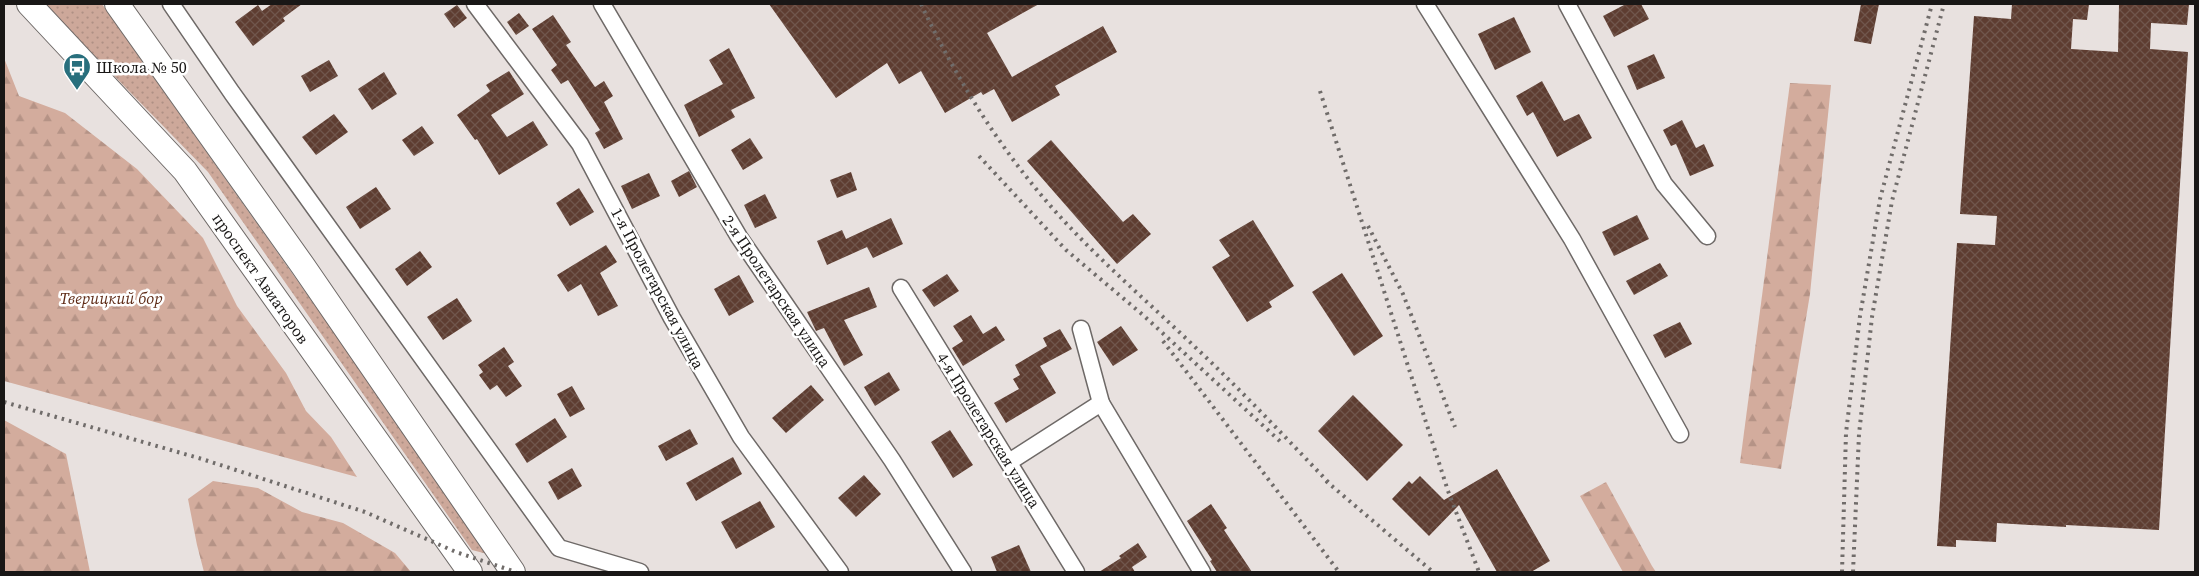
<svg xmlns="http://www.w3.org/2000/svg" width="2199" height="576" font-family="'Source Serif 4',serif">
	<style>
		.grass { fill: url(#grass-dots) }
		.forest { fill: url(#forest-firs) }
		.building { fill: url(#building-cross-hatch) }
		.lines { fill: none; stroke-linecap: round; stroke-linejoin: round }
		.minor-casing { stroke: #6e6967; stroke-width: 19 }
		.secondary-casing { stroke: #6e6967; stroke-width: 26 }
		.minor { stroke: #fff; stroke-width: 16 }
		.secondary { stroke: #fff; stroke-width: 24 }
		.rail { stroke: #706c6a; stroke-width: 4; stroke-dasharray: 2.5 5; stroke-linecap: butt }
		.labels { text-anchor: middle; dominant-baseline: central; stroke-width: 5; stroke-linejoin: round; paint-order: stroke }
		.poi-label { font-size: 16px; fill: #191716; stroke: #fff; text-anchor: start }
		.street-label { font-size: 16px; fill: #191716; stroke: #fff }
		.park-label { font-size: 16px; font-style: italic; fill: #5e2b16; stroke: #fff }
	</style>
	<defs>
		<pattern id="grass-dots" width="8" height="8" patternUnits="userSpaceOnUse" patternTransform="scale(1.25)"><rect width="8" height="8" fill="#cda89a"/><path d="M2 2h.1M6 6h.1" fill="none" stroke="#af9084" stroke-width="1.8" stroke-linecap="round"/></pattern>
		<pattern id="forest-firs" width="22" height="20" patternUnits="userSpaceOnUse" patternTransform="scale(1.25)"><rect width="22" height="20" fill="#d3ac9d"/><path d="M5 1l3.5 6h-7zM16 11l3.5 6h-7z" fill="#b59386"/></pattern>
		<pattern id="building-cross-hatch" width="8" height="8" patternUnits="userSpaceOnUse" patternTransform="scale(1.25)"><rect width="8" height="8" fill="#5e3d31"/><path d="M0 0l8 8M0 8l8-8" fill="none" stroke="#70564c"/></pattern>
	</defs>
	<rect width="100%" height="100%" fill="#e8e1df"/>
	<!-- grass -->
	<path class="grass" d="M44 4H102L491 555 472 550 208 172Z"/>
	<!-- forest -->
	<g class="forest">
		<path d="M4 58 19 96 65 113 137 169 203 238 237 306 286 373 306 411 331 437 357 477 4 381Z"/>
		<path d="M1790 83 1831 85 1810 294 1781 469 1740 463Z"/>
		<path d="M4 420 66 454 90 572H4Z"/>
		<path d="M213 481 258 488 302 512 343 523 395 553 411 572H204L197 545 188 499Z"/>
		<path d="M1606 482 1652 566 1656 572H1623L1580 496Z"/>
	</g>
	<!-- building -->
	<g class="building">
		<path d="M272 4H302L283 18 285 21 253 46 235 22 258 5 262 11Z"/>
		<path d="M769 4H1039L987 33 1012 77 1103 26 1117 52 1055 86 1060 95 1012 122 994 89 983 95 981 92 945 113 921 71 899 84 887 63 836 98Z"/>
		<path d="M1626 4H1641L1649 19 1614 37 1603 16Z"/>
		<path d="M1861 4H1879L1871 44 1854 41Z"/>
		<path d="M2012 4H2089L2087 20 2073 19 2071 49 2118 52 2119 4H2189L2187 25 2151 23 2150 49 2188 52 2159 530 2066 525V527L1997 523 1996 542 1956 540V547L1937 546 1957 243 1995 245 1997 216 1960 214 1974 16 2011 19Z"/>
		<path d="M457 5 467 18 454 28 444 14Z"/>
		<path d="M519 13 529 26 516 35 507 22Z"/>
		<path d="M553 15 571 42 566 45 595 87 604 81 613 96 604 102 623 139 604 149 595 133 600 130 568 80 561 84 551 70 557 65 532 29Z"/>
		<path d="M1514 17 1531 52 1495 70 1478 34Z"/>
		<path d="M729 48 755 98 731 110 735 117 699 137 684 105 723 84 709 60Z"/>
		<path d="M1654 54 1665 78 1637 90 1627 66Z"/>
		<path d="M329 60 338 76 310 92 301 76Z"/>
		<path d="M509 71 524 94 491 115 507 137 533 121 548 145 499 175 477 139 475 140 457 115 490 91 486 85Z"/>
		<path d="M384 72 397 94 372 110 358 89Z"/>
		<path d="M1542 81 1564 121 1579 114 1592 138 1557 157 1533 112 1527 116 1516 96Z"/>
		<path d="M334 114 348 132 316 155 302 137Z"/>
		<path d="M1682 120 1696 148 1704 144 1714 166 1690 176 1676 144 1671 146 1663 130Z"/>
		<path d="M422 126 434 143 414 156 402 140Z"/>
		<path d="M750 138 763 158 743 170 731 150Z"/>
		<path d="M1051 140 1123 222 1133 214 1151 234 1117 264 1027 161Z"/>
		<path d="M689 171 697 187 679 197 671 181Z"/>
		<path d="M851 172 857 190 837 198 830 180Z"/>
		<path d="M649 173 660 196 632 209 621 186Z"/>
		<path d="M376 187 391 209 360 229 346 207Z"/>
		<path d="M579 188 594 212 570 226 556 203Z"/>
		<path d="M765 194 777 218 755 228 744 205Z"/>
		<path d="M1637 215 1649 239 1614 256 1602 232Z"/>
		<path d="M891 218 903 244 873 258 867 247 827 265 817 241 842 230 846 239Z"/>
		<path d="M1253 220 1294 286 1269 302 1272 307 1247 322 1212 267 1230 256 1219 240Z"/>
		<path d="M606 245 617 262 600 273 618 306 598 316 581 284 568 292 557 275Z"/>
		<path d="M420 251 432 267 407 286 395 269Z"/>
		<path d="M1660 263 1668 276 1634 295 1626 281Z"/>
		<path d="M1342 273 1383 336 1354 356 1312 292Z"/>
		<path d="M947 274 959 291 934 307 922 290Z"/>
		<path d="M739 275 754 302 729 316 714 289Z"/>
		<path d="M869 287 877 307 844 320 863 355 844 366 824 328 816 331 807 312Z"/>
		<path d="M457 298 472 321 443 340 427 317Z"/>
		<path d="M971 315 983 334 996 326 1005 340 963 366 952 348 963 341 953 326Z"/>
		<path d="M1680 322 1692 344 1665 358 1653 335Z"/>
		<path d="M1121 326 1138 350 1113 366 1097 342Z"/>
		<path d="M1060 329 1072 349 1040 366 1056 393 1006 423 994 403 1019 389 1013 379 1020 375 1015 365 1047 346 1043 338Z"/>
		<path d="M504 347 514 362 508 366 522 386 506 397 497 385 490 390 479 375 483 372 478 365Z"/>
		<path d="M889 372 900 390 875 406 864 387Z"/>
		<path d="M811 385 824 400 786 433 772 418Z"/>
		<path d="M572 386 585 409 570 417 557 394Z"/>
		<path d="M1353 395 1403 445 1367 481 1318 431Z"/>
		<path d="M555 418 567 437 527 463 515 444Z"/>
		<path d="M690 429 698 444 666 461 658 446Z"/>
		<path d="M950 430 973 465 953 478 931 442Z"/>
		<path d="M733 457 742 474 696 501 686 483Z"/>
		<path d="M572 468 582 486 558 500 548 482Z"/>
		<path d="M1497 469 1550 561 1531 572H1497L1459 505 1429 536 1392 499 1409 481 1412 484 1420 476 1444 500Z"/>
		<path d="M864 475 881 494 856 517 838 498Z"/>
		<path d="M760 501 775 527 736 549 721 522Z"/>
		<path d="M1211 504 1227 528 1224 530 1252 572H1217L1210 561 1212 560 1187 521Z"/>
		<path d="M1138 543 1147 557 1132 567 1135 572H1099L1121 558 1119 556Z"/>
		<path d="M1019 545 1031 572H997L991 557Z"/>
	</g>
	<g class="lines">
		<defs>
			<g id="minor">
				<path d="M171 4 232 93 559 548 640 572"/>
				<path d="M475 4 580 144 672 318 741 437 840 572"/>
				<path d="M602 4 739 237 892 460 963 572"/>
				<path d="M1425 4 1572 239 1680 434"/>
				<path d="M1567 4 1664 184 1707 236"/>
				<path d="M901 288 1076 572"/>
				<path d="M1081 329 1101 403 1202 572"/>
				<path d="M1009 462 1101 403"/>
			</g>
			<g id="secondary">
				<path d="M29 4 185 171 470 572"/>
				<path d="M117 4 303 266 513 572"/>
			</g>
		</defs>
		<!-- minor casing -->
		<use href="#minor" class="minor-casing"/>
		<!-- secondary casing -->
		<use href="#secondary" class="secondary-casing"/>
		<!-- minor -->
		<use href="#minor" class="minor"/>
		<!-- secondary -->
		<use href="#secondary" class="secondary"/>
		<!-- rail -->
		<g class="rail">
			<path d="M921 4C953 72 993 138 1042 196 1088 251 1143 297 1195 347 1242 391 1286 438 1331 485"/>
			<path d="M1320 91 1448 491 1479 572"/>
			<path d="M979 156 1066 250 1143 315 1283 444"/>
			<path d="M1368 226 1403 294 1455 427"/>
			<path d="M1163 341 1339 572"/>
			<path d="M4 402 202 459 365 512 456 552 516 572"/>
			<path d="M1326 481 1433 572"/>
			<path d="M1842 572 1846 433 1860 316 1880 199 1932 4"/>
			<path d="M1853 572 1859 434 1872 317 1892 201 1944 4"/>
		</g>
	</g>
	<!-- icons -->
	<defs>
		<symbol id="bus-pin" viewBox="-11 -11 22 30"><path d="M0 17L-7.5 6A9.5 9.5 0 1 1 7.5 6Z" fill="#286f7d" stroke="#fff"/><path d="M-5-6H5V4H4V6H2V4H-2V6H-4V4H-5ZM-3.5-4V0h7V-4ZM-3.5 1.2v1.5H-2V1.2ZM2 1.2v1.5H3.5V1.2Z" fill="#fff"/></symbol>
	</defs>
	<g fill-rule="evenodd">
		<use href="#bus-pin" x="61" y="51" width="32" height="43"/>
	</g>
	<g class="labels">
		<!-- poi labels -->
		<g class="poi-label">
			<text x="96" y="67">Школа № 50</text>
		</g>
		<!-- street labels -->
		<g class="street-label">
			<text transform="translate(261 278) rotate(55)">проспект Авиаторов</text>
			<text transform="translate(658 288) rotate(62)">1-я Пролетарская улица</text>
			<text transform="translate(777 291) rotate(56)">2-я Пролетарская улица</text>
			<text transform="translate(989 430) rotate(58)">4-я Пролетарская улица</text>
		</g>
		<!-- park labels -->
		<g class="park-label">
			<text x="111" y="298">Тверицкий бор</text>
		</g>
	</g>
	<!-- border -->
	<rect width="2199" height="576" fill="none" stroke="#191716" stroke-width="10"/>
</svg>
